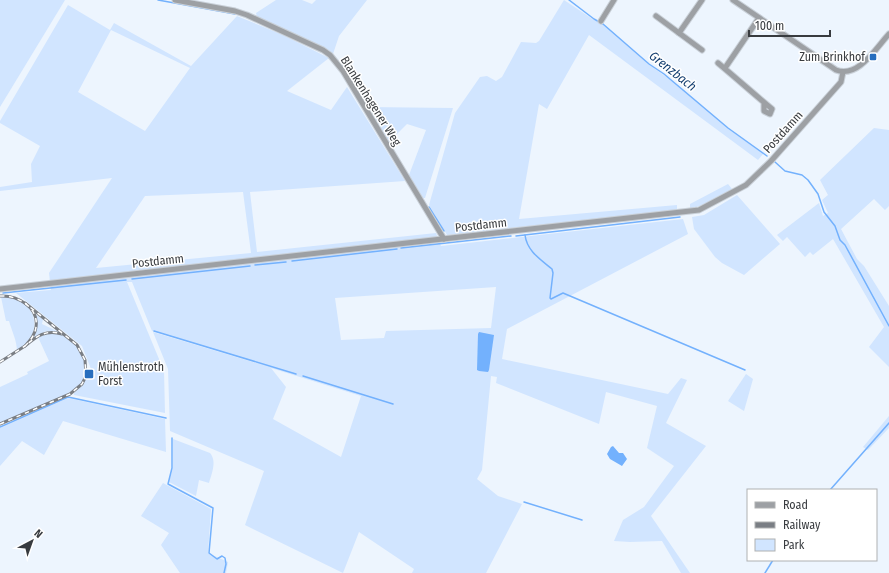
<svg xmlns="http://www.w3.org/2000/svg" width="889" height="573" font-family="'Fira Sans Condensed',sans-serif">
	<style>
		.green { fill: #d1e5ff; fill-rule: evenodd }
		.water { fill: #73b1fd }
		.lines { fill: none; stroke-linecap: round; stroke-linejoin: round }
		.stream { stroke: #73b1fd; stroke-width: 1.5 }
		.minor-casing { stroke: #c9d0d8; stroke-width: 7 }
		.minor { stroke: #9da0a4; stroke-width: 5 }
		.rail-casing { stroke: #7a7e84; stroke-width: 3 }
		.rail { stroke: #fff; stroke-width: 1.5; stroke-dasharray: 4.5; stroke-linecap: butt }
		.poi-dot { fill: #276ebe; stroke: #fff; stroke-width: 1.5 }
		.labels { text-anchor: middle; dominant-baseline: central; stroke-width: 3; stroke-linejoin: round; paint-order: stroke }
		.poi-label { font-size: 12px; fill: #383b3f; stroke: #fff; text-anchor: end }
		.street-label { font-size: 12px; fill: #383b3f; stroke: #fff }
		.water-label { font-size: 13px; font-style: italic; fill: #164071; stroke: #fff }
	</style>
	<rect width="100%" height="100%" fill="#edf5fe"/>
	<!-- green -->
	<g class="green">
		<path d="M0 0H65L0 107Z"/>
		<path d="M276 0H302L312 4 316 0H367L339 36 333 54 257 17 256 13Z"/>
		<path d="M564 0 594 20 603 24 648 64 683 89 728 128 763 154 758 160 589 35 547 109 539 104 519 219 677 205V210L447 235 429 205 455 113 480 77 487 76 496 81 502 77 521 42 536 43 539 41Z"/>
		<path d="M68 5 110 30 114 23 191 66 237 16 283 35 329 58 287 91 331 110 347 87 405 181 250 192 257 252 436 233 441 246 683 219 688 234 507 329 502 359 668 394 681 378 687 380 666 423 706 446 651 516 690 573H681L662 541 630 542 614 541 623 520 644 507 674 466 647 448 657 406 606 392 599 424 496 383 497 377 491 376 482 470 477 479 498 496 522 504 486 573H412L414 569 359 532 343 573 245 525 264 471 170 431 168 369 153 332 256 363V362L152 331 132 282H127L164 371 165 413 74 395V393L83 385 87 377H91L90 370 91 369 82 346 16 293 51 290 49 273 112 178 0 191V187L32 182 31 164 40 146 0 123V121ZM111 30 190 68 145 131 78 92ZM243 192 251 253 96 268 145 196ZM496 287 491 328 386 331 384 338 341 340 335 298ZM271 368 361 396 341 457 273 419 286 387Z"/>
		<path d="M367 107 453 108 425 198H423L409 175 426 130 407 124 389 142Z"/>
		<path d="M874 128 889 130V206L885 210 874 199 841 229 857 259 864 266 889 306V367L869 347 884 327 833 239 813 255 810 252 805 257 787 237 783 241 777 235 819 203 823 216 828 213 822 200 828 195 820 180Z"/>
		<path d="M728 184 732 189 706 204 690 209V204Z"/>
		<path d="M737 195 780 244 744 275 722 263 715 257 694 229 692 217 704 215Z"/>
		<path d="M1 297C36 294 47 335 17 352 17 340 12 332 9 321H6Z"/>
		<path d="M35 314 43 319 42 324 61 333 46 331 33 339 37 328Z"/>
		<path d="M50 333C62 333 74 339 80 350 85 359 88 371 84 380 75 396 19 415 0 424V387L28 374 27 372 49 361 38 337Z"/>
		<path d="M746 374 753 379 744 411 728 401Z"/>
		<path d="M68 398 165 419 166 452 63 421 44 455 22 441 0 466V428Z"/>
		<path d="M889 416V428L868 450 863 447Z"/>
		<path d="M173 439 210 453C217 461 212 473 209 483L199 480 196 496 169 482 173 468Z"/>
		<path d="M163 483 211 509 208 553 228 562 226 573H180L161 545 169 533 141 516Z"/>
	</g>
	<!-- water -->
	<g class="water">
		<path d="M479 332 494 335 489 370 488 372 479 371 477 370 478 334Z"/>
		<path d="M613 446 619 453H623L627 459 622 466 610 459 607 454 611 447Z"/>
	</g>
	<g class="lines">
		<!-- stream -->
		<g class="stream">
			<path d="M158 0 235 14"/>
			<path d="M569 0 594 19 603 24 649 64 664 74 728 128 767 156"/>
			<path d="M775 162 785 171 802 175 808 180 818 194 824 212 835 226 840 240 845 245 889 326"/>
			<path d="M429 207 444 231"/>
			<path d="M525 235C527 251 540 259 552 269L553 273 550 298 551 299 563 293 745 370"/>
			<path d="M516 236 680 217"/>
			<path d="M401 248 511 236"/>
			<path d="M292 261 397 249"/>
			<path d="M255 265 286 262"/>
			<path d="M132 279 250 266"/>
			<path d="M3 293 126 280"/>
			<path d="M154 331 296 374"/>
			<path d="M303 376 393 404"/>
			<path d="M0 427 68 397 166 418"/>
			<path d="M172 438V468L168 484 213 508 209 553 217 559 222 556 225 558 226 564 224 573"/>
			<path d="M830 490 889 423"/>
			<path d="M524 502 582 520"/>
			<path d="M765 573 773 560"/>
		</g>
		<defs>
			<g id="minor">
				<path d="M175 0 235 11 247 15 323 50 330 55 343 71 444 239"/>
				<path d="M733 0 836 70C858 79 876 48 889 34"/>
				<path d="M656 16 702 50"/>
				<path d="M601 21 614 0"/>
				<path d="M679 33 702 0"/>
				<path d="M718 63C736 78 754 94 772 109L770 114 764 111V103"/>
				<path d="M725 68 759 18"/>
				<path d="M0 289 699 210 746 185 771 161 841 82 843 72"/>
			</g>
		</defs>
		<!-- minor casing -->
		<use href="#minor" class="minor-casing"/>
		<!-- minor -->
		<use href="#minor" class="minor"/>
		<defs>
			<g id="rail">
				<path d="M0 296C17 295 39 307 36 327 35 335 30 341 25 346 37 336 46 329 62 334"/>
				<path d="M0 362 25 346"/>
				<path d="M0 424 70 394 82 384 86 376 85 360 77 345 25 303"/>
			</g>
		</defs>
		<!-- rail casing -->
		<use href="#rail" class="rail-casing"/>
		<!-- rail -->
		<use href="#rail" class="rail"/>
	</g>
	<!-- markers -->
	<g class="poi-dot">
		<rect x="869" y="53" width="8" height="8" rx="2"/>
		<rect x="84" y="369" width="10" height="10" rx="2"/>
	</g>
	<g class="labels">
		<!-- poi labels -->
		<g class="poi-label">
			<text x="865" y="57">Zum Brinkhof</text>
			<text x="98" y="367" text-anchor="start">Mühlenstroth<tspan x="98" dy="14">Forst</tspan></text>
		</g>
		<!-- street labels -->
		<g class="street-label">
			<text transform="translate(371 101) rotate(58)">Blankenhagener Weg</text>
			<text transform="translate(783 132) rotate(-48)">Postdamm</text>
			<text transform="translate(481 225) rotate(-6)">Postdamm</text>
			<text transform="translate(158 261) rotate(-6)">Postdamm</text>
		</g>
		<!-- water labels -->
		<g class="water-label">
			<text transform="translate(673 71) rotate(38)">Grenzbach</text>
		</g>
	</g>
	<!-- legend -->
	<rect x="747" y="489" width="130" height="72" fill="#ffffff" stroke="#afb1b2"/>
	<rect x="755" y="502" width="20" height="6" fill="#9da0a4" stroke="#afb1b2"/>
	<text x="783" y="509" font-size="12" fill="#383b3f">Road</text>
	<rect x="755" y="522" width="20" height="6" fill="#7a7e84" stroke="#afb1b2"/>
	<text x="783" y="529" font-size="12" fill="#383b3f">Railway</text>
	<rect x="755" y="539" width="20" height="12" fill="#d1e5ff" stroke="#afb1b2"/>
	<text x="783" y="549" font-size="12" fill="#383b3f">Park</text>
	<!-- north arrow -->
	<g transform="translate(32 541) rotate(41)" stroke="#ffffff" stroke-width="3" paint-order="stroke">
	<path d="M0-3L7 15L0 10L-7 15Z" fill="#383b3f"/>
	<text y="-6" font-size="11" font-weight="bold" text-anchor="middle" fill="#383b3f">N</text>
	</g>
	<!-- scale -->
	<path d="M749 30v6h81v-6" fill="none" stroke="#383b3f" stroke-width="2"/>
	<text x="755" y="30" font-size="12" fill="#383b3f" stroke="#ffffff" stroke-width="3" paint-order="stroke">100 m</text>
</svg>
